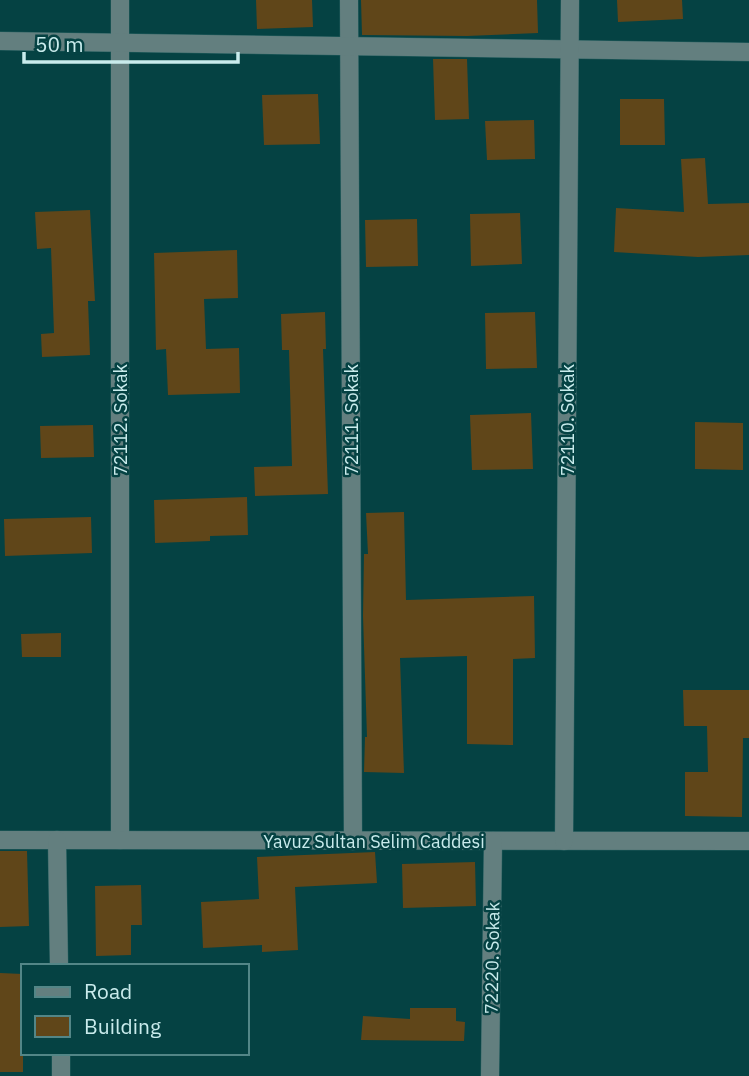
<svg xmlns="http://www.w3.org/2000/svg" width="749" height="1076" font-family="'IBM Plex Sans',sans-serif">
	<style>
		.building { fill: #604619 }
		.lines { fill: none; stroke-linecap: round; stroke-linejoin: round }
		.minor-casing { stroke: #286061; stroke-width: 19 }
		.minor { stroke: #637f7f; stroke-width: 18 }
		.labels { text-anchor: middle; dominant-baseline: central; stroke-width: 5; stroke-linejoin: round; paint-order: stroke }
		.street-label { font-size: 18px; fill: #c9ebec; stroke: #054243 }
	</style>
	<rect width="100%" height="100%" fill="#054243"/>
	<!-- building -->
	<g class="building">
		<path d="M256 0H312L313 27 257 29Z"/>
		<path d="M361 0H537L538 33 467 36 362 35Z"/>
		<path d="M617 0H682L683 19 618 22Z"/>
		<path d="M433 59H467L469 119 435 120Z"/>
		<path d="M318 94 320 144 264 145 262 95Z"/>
		<path d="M620 99H664L665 145H620Z"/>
		<path d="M534 120 535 159 487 160 485 121Z"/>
		<path d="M705 158 708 204 749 203V255L698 257 614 252 616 208 684 212 681 159Z"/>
		<path d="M90 210 95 301H88L90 355 42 357 41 334 54 333 51 248 37 249 35 212Z"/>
		<path d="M520 213 522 264 471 266 470 214Z"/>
		<path d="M417 219 418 266 366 267 365 220Z"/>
		<path d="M237 250 238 298 204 299 206 349 239 348 240 393 168 395 166 349 156 350 154 253Z"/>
		<path d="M325 312 326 349H323L328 494 255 496 254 467 292 466 289 350H282L281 314Z"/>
		<path d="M535 312 537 368 486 369 485 313Z"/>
		<path d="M531 413 533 469 472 470 470 415Z"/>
		<path d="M695 422 743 423V470L695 469Z"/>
		<path d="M93 425 94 457 41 458 40 426Z"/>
		<path d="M247 497 248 535 210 536V541L155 543 154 500Z"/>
		<path d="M404 512 406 600 534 596 535 658 513 659V745L467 744V656L400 658 404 773 364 772 365 737H367L363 616 364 554H368L366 513Z"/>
		<path d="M91 517 92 553 5 556 4 519Z"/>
		<path d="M61 633V657H22L21 634Z"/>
		<path d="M683 690H749V738H743L742 817 685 816V772H708L707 726H684Z"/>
		<path d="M0 851H27L29 926 0 927Z"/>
		<path d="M375 852 377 883 295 887 298 950 262 952V945L203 948 201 902 259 899 257 857Z"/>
		<path d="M475 862 476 906 403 908 402 864Z"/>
		<path d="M141 885 142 925H131V955L96 956 95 886Z"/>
		<path d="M0 973 23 974V1072H0Z"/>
		<path d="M410 1008H456V1021L465 1022 464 1041 361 1040 363 1016 410 1019Z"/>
	</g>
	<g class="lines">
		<defs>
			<g id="minor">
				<path d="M120 0V840"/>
				<path d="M349 0 353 841"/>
				<path d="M0 41 749 52"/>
				<path d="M0 840 749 841"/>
				<path d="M57 840 59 966"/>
				<path d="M564 841 570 0"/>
				<path d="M61 1053V1076"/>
				<path d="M490 1076 493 841"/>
			</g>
		</defs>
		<!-- minor casing -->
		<use href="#minor" class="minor-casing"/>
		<!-- minor -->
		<use href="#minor" class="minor"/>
	</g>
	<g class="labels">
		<!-- street labels -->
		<g class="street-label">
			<text transform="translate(120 420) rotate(-90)">72112. Sokak</text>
			<text transform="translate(351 420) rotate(-90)">72111. Sokak</text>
			<text transform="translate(567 420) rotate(-90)">72110. Sokak</text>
			<text x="374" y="841">Yavuz Sultan Selim Caddesi</text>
			<text transform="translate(492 958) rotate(-89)">72220. Sokak</text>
		</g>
	</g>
	<!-- legend -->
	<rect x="21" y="964" width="228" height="91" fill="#054243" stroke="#538687" stroke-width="2"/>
	<rect x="35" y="987" width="35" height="10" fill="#637f7f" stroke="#538687" stroke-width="2"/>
	<text x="84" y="999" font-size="21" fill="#c9ebec">Road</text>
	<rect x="35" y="1016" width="35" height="21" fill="#604619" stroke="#538687" stroke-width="2"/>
	<text x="84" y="1034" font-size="21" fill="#c9ebec">Building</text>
	<!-- scale -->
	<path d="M24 52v10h214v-10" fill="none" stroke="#c9ebec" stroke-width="3.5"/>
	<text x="35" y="52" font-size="21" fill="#c9ebec" stroke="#054243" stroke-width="5" paint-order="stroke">50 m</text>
</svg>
